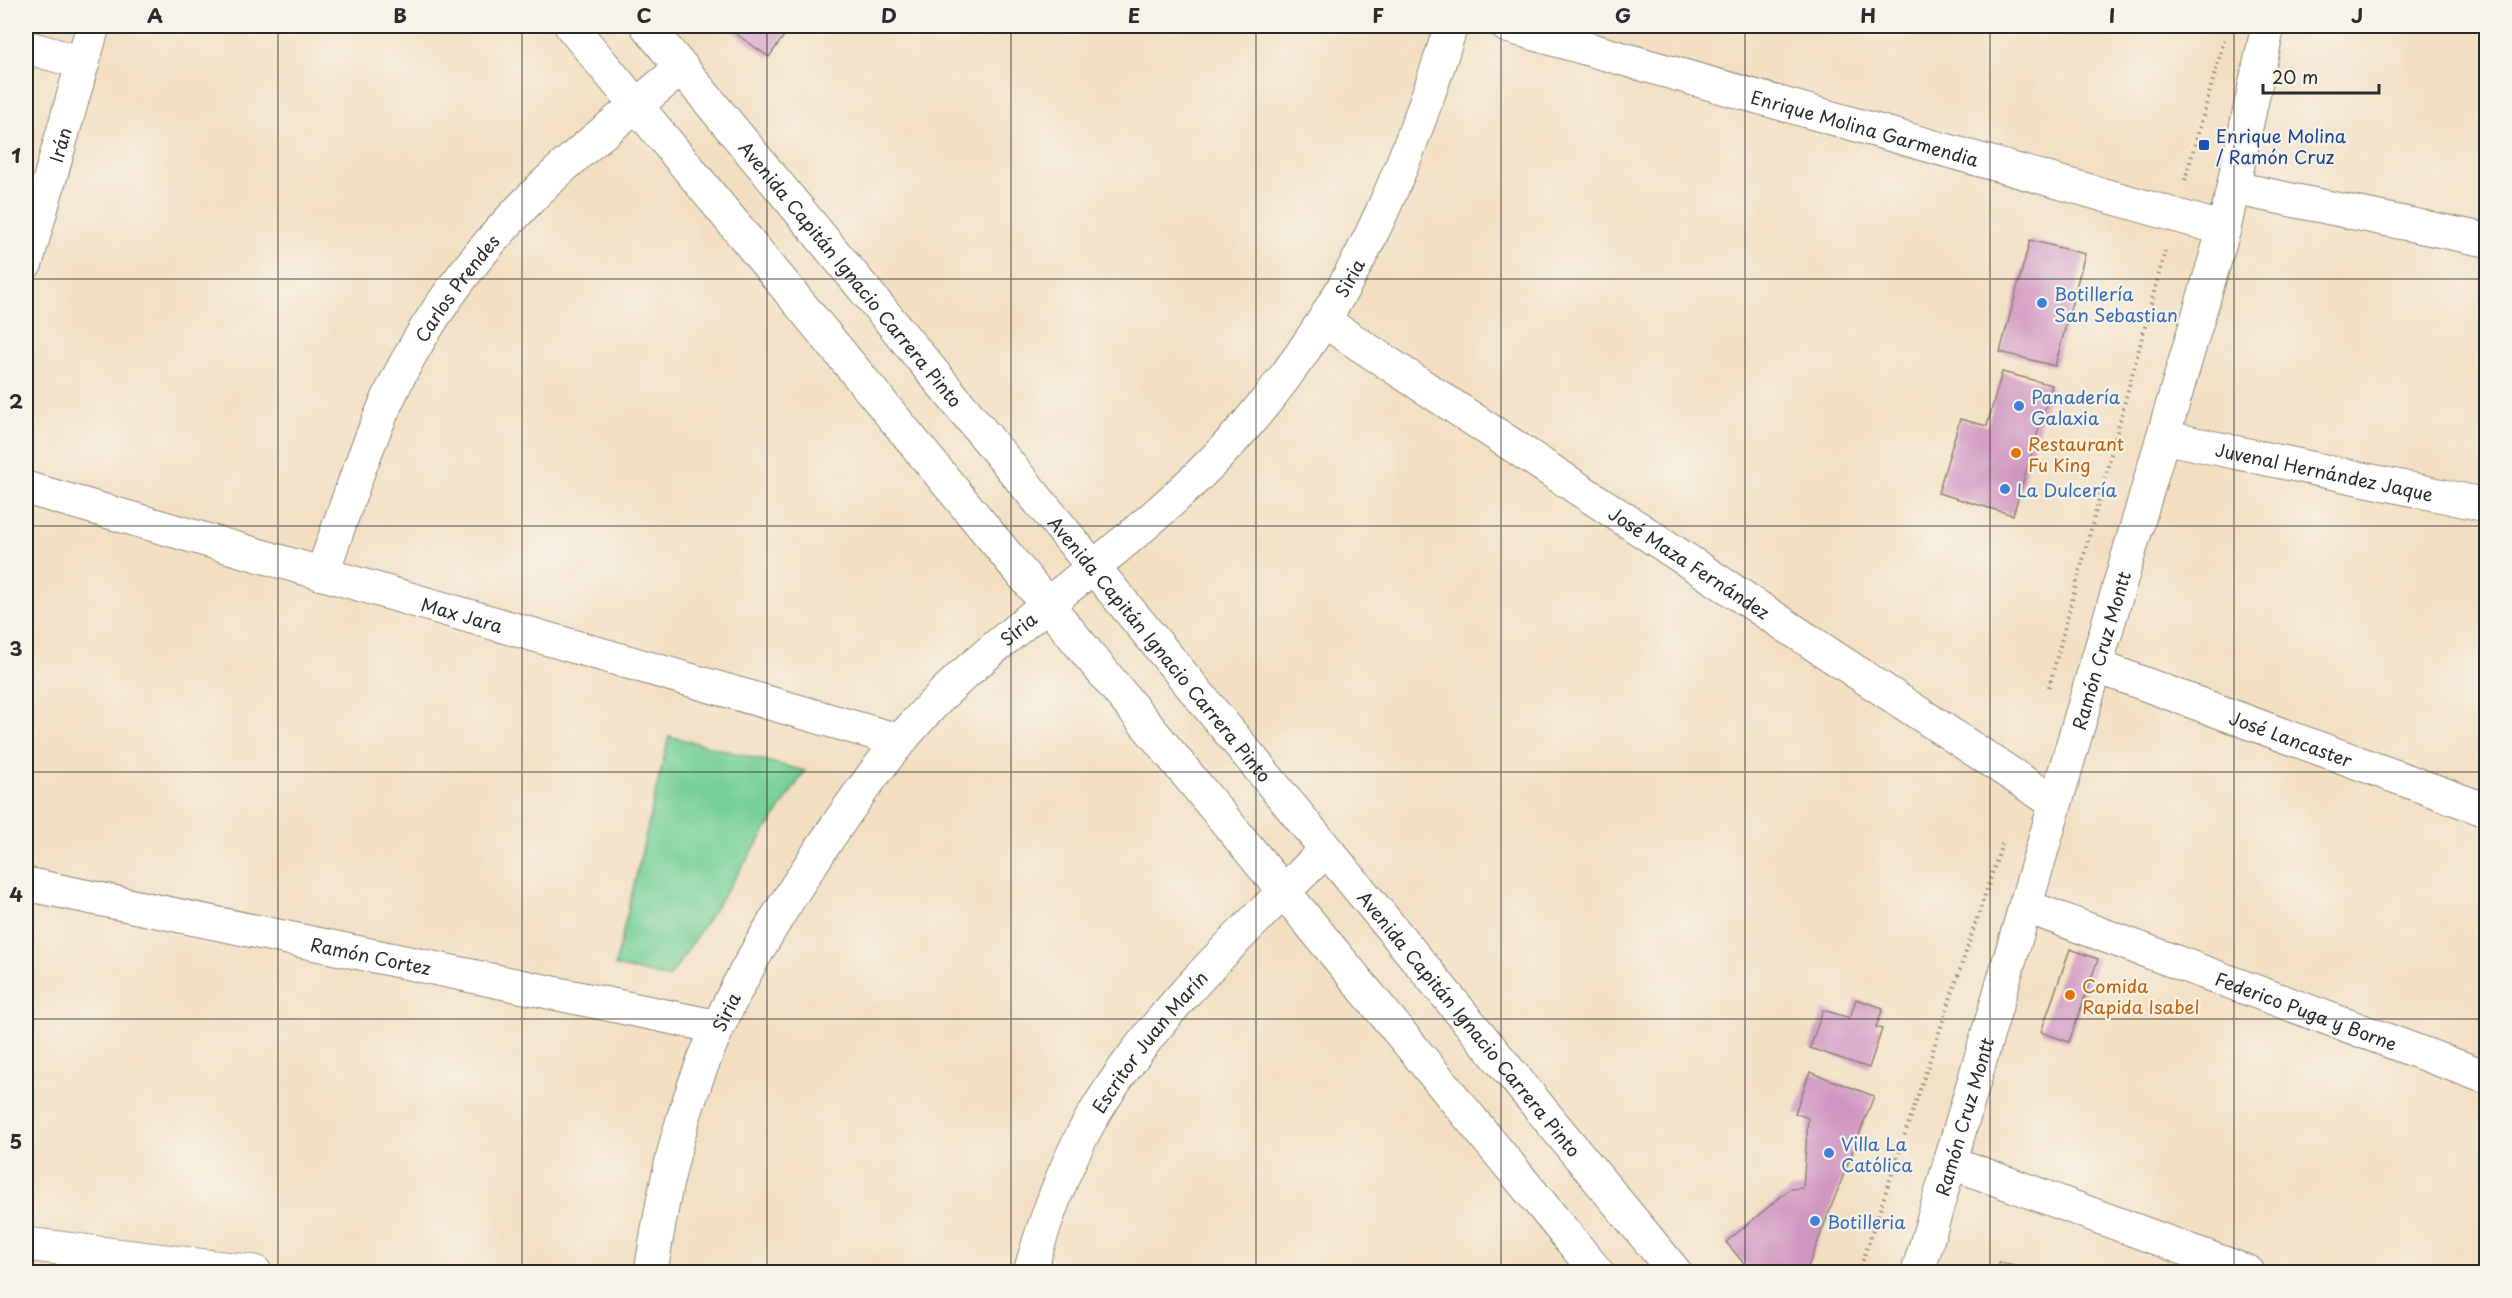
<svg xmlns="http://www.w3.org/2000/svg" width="2512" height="1298" font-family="'Playpen Sans',sans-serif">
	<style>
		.green { fill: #76d097; stroke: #507e61; stroke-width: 1.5 }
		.building { fill: #d095c1 }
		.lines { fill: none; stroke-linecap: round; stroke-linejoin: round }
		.street-casing { stroke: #8f8576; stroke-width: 35 }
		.secondary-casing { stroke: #8f8576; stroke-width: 35 }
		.path { stroke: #8f8576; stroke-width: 4; stroke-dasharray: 1.5 4.5; stroke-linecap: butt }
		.street { stroke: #fff; stroke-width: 33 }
		.secondary { stroke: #fff; stroke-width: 33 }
		.grid { fill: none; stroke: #2b2b2b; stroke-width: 1.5; stroke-opacity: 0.55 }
		.transit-dot { fill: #1a4fb4; stroke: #f7f3e8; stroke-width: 2 }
		.shop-dot { fill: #3f7fe0; stroke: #f7f3e8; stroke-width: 2 }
		.food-dot { fill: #e8710a; stroke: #f7f3e8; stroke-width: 2 }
		.labels { text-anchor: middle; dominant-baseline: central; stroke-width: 4.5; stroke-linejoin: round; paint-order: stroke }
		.street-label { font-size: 18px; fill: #2b2b2b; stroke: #f7f3e8 }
		.transit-label { font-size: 18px; fill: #164399; stroke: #f7f3e8; text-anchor: start }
		.shop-label { font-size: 18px; fill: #366cbe; stroke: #f7f3e8; text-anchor: start }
		.food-label { font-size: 18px; fill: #c56008; stroke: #f7f3e8; text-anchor: start }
		.neatline { fill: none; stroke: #2b2b2b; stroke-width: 2 }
		.grid-label { font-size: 20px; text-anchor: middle; font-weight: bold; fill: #2b2b2b }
	</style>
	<rect width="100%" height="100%" fill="#f7f3e8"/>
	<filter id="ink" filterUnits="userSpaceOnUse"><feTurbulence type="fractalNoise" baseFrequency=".0167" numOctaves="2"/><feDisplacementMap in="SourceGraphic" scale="12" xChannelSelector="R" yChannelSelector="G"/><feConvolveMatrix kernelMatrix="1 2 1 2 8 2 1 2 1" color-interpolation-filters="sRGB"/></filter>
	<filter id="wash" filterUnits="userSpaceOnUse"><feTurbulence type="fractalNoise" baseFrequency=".008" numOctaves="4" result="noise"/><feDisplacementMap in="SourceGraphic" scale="24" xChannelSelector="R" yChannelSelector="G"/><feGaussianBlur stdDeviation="1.35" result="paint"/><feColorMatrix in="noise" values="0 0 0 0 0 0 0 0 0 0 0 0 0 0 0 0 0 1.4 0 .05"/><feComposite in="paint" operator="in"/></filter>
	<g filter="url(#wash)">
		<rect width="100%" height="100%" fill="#f3dfc2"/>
		<!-- green -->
		<path class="green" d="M669 736 805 771 669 978 615 966Z"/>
		<g id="blocks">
			<!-- building -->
			<g class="building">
				<path d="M725 26H791L769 57Z"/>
				<path d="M2030 240 2085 254 2055 366 2000 352Z"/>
				<path d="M2002 372 2052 385 2013 515 1938 493 1960 419 1987 426Z"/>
				<path d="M2070 949 2098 959 2069 1042 2041 1032Z"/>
				<path d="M1856 999 1883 1008 1876 1027 1882 1029 1869 1068 1810 1048 1823 1010 1850 1018Z"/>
				<path d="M1810 1072 1874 1096 1806 1272H1751L1726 1242 1790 1189 1803 1188 1808 1118 1795 1113Z"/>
				<path d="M2000 1262 2034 1272H1996Z"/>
			</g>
		</g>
	</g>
	<g filter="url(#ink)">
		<use href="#blocks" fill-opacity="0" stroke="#8f8576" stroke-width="1.5"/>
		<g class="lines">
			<defs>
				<g id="street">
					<path id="s1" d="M1507 26 2224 229"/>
					<path d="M26 47 83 63"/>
					<path d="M2234 188 2486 240"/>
					<path id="s2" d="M26 263 93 26"/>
					<path id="s3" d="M1324 321 2055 803"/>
					<path id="s4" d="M2163 437 2486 505"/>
					<path id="s5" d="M26 488 901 741"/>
					<path id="s6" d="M322 574C343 515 362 456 388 399 421 326 471 259 527 202 574 153 630 112 682 67"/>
					<path id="s7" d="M2096 666 2486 810"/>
					<path id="s8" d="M26 884 718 1027"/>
					<path id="s9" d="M2025 906 2486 1077"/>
					<path d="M1950 1162 2248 1272"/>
					<path d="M26 1244 255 1272"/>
					<path id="s10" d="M651 1272C660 1215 670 1156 689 1101 718 1012 767 930 819 852 861 789 906 726 963 675 1057 591 1165 520 1248 423 1352 302 1404 176 1451 26"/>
					<path id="s11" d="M1030 1272C1044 1223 1061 1174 1086 1128 1147 1020 1239 936 1326 850"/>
				</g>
				<g id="secondary">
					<path d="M571 26 1597 1272"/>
					<path id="s12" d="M647 26 1675 1272"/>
					<path id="s13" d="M1918 1272 2224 229 2268 26"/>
				</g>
			</defs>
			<!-- street casing -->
			<use href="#street" class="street-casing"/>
			<!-- secondary casing -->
			<use href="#secondary" class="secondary-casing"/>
			<!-- path -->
			<g class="path">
				<path d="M2185 180 2225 37"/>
				<path d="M2049 687 2165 251"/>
				<path d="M1859 1272 2003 841"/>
			</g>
			<!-- street -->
			<use href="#street" class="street"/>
			<!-- secondary -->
			<use href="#secondary" class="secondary"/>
		</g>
	</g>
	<!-- grid -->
	<path class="grid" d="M278 26V1272M522 26V1272M767 26V1272M1011 26V1272M1256 26V1272M1501 26V1272M1745 26V1272M1990 26V1272M2234 26V1272M26 279H2486M26 526H2486M26 772H2486M26 1019H2486"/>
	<!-- markers -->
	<rect class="transit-dot" x="2198" y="139" width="12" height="12" rx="3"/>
	<g class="shop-dot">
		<circle cx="2042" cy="303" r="6"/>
		<circle cx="2019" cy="406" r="6"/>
		<circle cx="2005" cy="489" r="6"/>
		<circle cx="1829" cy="1153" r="6"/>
		<circle cx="1815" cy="1221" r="6"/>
	</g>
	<g class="food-dot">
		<circle cx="2016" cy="453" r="6"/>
		<circle cx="2070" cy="995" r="6"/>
	</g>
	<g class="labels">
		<!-- street labels -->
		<g class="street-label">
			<text stroke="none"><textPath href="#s1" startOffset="372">Enrique Molina Garmendia</textPath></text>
			<text stroke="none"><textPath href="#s2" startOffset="123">Irán</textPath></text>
			<text stroke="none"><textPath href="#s12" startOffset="321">Avenida Capitán Ignacio Carrera Pinto</textPath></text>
			<text stroke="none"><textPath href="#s10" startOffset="1244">Siria</textPath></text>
			<text stroke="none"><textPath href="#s6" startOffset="318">Carlos Prendes</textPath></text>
			<text stroke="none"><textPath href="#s4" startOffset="165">Juvenal Hernández Jaque</textPath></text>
			<text stroke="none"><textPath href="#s3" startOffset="438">José Maza Fernández</textPath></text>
			<text stroke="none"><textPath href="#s5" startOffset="454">Max Jara</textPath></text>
			<text stroke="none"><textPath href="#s10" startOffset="758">Siria</textPath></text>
			<text stroke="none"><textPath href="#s12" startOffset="807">Avenida Capitán Ignacio Carrera Pinto</textPath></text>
			<text stroke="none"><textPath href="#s13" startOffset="648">Ramón Cruz Montt</textPath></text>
			<text stroke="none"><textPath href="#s7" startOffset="208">José Lancaster</textPath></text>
			<text stroke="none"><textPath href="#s8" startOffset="352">Ramón Cortez</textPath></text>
			<text stroke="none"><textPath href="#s9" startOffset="300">Federico Puga y Borne</textPath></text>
			<text stroke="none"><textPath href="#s10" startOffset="272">Siria</textPath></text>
			<text stroke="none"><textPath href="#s12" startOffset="1293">Avenida Capitán Ignacio Carrera Pinto</textPath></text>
			<text stroke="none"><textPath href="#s11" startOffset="262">Escritor Juan Marín</textPath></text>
			<text stroke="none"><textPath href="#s13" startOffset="162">Ramón Cruz Montt</textPath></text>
		</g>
		<!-- transit labels -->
		<g class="transit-label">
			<text x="2216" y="135">Enrique Molina<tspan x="2216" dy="21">/ Ramón Cruz</tspan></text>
		</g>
		<!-- shop labels -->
		<g class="shop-label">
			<text x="2054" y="293">Botillería<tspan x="2054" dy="21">San Sebastian</tspan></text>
			<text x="2031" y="396">Panadería<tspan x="2031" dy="21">Galaxia</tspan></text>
			<text x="2017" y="489">La Dulcería</text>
			<text x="1841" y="1143">Villa La<tspan x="1841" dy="21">Católica</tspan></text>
			<text x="1827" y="1221">Botilleria</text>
		</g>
		<!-- food labels -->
		<g class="food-label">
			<text x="2028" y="443">Restaurant<tspan x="2028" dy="21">Fu King</tspan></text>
			<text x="2082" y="985">Comida<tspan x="2082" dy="21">Rapida Isabel</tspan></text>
		</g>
	</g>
	<!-- margin -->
	<rect width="2512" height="1298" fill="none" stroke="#f7f3e8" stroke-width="66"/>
	<!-- scale -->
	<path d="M2263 84v9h116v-9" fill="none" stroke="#2b2b2b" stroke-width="3"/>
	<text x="2272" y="84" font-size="18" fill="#2b2b2b" stroke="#f7f3e8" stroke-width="4.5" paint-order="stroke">20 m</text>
	<rect x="33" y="33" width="2446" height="1232" class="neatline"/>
	<g class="grid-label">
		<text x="155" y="23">A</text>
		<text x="400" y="23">B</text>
		<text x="644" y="23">C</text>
		<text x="889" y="23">D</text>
		<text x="1134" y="23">E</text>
		<text x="1378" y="23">F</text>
		<text x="1623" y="23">G</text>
		<text x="1868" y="23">H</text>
		<text x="2112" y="23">I</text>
		<text x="2357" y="23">J</text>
		<text x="16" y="163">1</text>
		<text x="16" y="409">2</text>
		<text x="16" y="656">3</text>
		<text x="16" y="902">4</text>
		<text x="16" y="1149">5</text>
	</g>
</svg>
